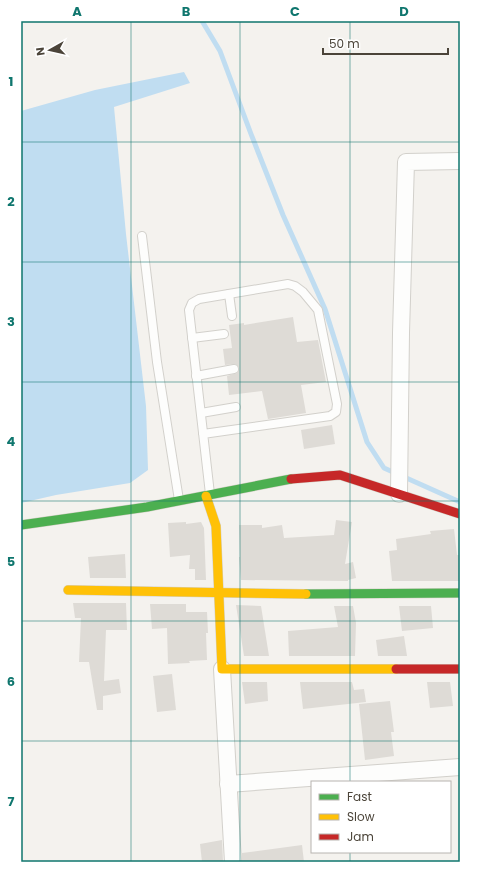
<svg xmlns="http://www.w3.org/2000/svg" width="481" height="883" font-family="Poppins,sans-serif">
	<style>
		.water { fill: #c0ddf1 }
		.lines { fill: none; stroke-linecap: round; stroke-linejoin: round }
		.stream { stroke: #c0ddf1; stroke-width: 5 }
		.building { fill: #dedbd6 }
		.lane-casing { stroke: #d2d0cb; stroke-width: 10 }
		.street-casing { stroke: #d2d0cb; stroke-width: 18 }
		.fast-casing { stroke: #d3cfc5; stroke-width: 10 }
		.slow-casing { stroke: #d3cfc5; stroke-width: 10 }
		.jam-casing { stroke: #d3cfc5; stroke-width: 10 }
		.lane { stroke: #fdfdfc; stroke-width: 8 }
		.street { stroke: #fdfdfc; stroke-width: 16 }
		.fast { stroke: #4caf50; stroke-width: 9 }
		.slow { stroke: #ffc107; stroke-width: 9 }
		.jam { stroke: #c62828; stroke-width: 9 }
		.grid { fill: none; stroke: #0f766e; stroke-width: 1; stroke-opacity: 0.55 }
		.neatline { fill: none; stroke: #0f766e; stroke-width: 1.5 }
		.grid-label { font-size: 13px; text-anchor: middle; font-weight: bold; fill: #0f766e }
	</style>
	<rect width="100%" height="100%" fill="#f4f2ee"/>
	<!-- water -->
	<path class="water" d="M184 72 190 83 114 107 126 234 146 406 148 470 130 483 56 495 21 503V111L95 90Z"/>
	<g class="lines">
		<!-- stream -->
		<path class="stream" d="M202 21 220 51 251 134 283 215 325 309 367 442 384 468 460 502"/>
	</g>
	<!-- building -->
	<g class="building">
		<path d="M293 317 297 342 318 340 326 382 301 385 306 413 268 419 262 391 229 395 227 376 237 373 239 368 235 364 225 365 223 349 232 348 229 325 244 323V325Z"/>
		<path d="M332 425 335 444 304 449 301 430Z"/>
		<path d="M336 520 352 522 345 564 353 562 356 578 348 580V581L241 580 239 557H240L239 525H262V528L282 525 284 538 334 535Z"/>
		<path d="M186 522V524L201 522 204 528 206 580H195V569H189L190 555 170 557 168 523Z"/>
		<path d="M454 529 457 555H460V581H392L389 551 397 550 396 539 431 534 430 531Z"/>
		<path d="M125 554 126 578H90L88 557Z"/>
		<path d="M73 603H126L127 630H106L104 681 119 679 121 693 103 696V710H97L89 662H79L81 618H75Z"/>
		<path d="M150 604H186V612H207L208 633H206L207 660 189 661 190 663 168 664 167 628 152 629Z"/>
		<path d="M236 605 261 606 269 656H244Z"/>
		<path d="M334 606H353L356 623 355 656H289L288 631 338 627Z"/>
		<path d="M399 606H431L433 628 402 631Z"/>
		<path d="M404 636 407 656H378L376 640Z"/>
		<path d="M172 674 176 710 157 712 153 676Z"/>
		<path d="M242 682H267L268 701 245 704Z"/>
		<path d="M300 682H352L354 690 364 689 366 702 303 709Z"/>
		<path d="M427 682H450L453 706 430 708Z"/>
		<path d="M390 701 394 732H391L394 756 365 760 359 704Z"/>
		<path d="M222 840 223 862H202L200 844Z"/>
		<path d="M302 845 304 862H242V853Z"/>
	</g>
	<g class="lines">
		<defs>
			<g id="lane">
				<path d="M142 236 157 362 179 500"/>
				<path d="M229 294 232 316"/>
				<path d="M192 338 224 334"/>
				<path d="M196 376 234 369"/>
				<path d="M201 413 236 407"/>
				<path d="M203 434 330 416 336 412 337 404 318 310 303 292 295 286 288 284 199 299 192 303 189 310 210 494"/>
			</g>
			<g id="street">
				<path d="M399 494 401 333 406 162 460 161"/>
				<path d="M222 669 233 862"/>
				<path d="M228 784 460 767"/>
			</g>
			<g id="fast">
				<path d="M21 525 147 507 291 479"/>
				<path d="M306 594 460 593"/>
			</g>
			<g id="slow">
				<path d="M206 496 216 526 222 669H396"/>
				<path d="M68 590 306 594"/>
			</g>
			<g id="jam">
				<path d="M291 479 340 475 460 514"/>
				<path d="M396 669H460"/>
			</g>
		</defs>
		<!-- lane casing -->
		<use href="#lane" class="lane-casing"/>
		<!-- street casing -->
		<use href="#street" class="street-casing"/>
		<!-- fast casing -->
		<use href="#fast" class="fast-casing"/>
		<!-- slow casing -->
		<use href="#slow" class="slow-casing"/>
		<!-- jam casing -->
		<use href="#jam" class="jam-casing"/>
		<!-- lane -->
		<use href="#lane" class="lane"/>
		<!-- street -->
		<use href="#street" class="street"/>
		<!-- fast -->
		<use href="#fast" class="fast"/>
		<!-- slow -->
		<use href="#slow" class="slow"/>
		<!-- jam -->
		<use href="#jam" class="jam"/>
	</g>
	<!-- grid -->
	<path class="grid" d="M131 21V862M240 21V862M350 21V782M21 142H460M21 262H460M21 382H460M21 501H460M21 621H460M21 741H460M350 852V862"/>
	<!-- border -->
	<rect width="481" height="883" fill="none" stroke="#ffffff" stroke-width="44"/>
	<!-- legend -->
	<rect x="311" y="781" width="140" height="72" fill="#ffffff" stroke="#b7b4b0"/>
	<rect x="319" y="794" width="20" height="6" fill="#4caf50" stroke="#b7b4b0"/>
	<text x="347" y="801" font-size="12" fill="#4b4439">Fast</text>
	<rect x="319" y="814" width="20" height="6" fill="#ffc107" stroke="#b7b4b0"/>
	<text x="347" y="821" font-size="12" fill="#4b4439">Slow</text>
	<rect x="319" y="834" width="20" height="6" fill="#c62828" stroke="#b7b4b0"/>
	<text x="347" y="841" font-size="12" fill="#4b4439">Jam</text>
	<!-- north arrow -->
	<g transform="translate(50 50) rotate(262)" stroke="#ffffff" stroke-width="3" paint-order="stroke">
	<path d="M0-3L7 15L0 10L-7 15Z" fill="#4b4439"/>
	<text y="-6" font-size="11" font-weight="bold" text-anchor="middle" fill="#4b4439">N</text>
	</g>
	<!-- scale -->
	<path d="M323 48v6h125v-6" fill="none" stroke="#4b4439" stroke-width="2"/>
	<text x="329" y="48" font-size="12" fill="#4b4439" stroke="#ffffff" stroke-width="3" paint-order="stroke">50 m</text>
	<rect x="22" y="22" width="437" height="839" class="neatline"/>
	<g class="grid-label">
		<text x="77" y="16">A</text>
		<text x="186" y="16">B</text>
		<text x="295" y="16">C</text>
		<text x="404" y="16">D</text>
		<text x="11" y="86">1</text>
		<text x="11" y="206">2</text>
		<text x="11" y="326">3</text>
		<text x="11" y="446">4</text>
		<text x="11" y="566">5</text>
		<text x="11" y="686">6</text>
		<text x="11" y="806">7</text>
	</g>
</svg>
